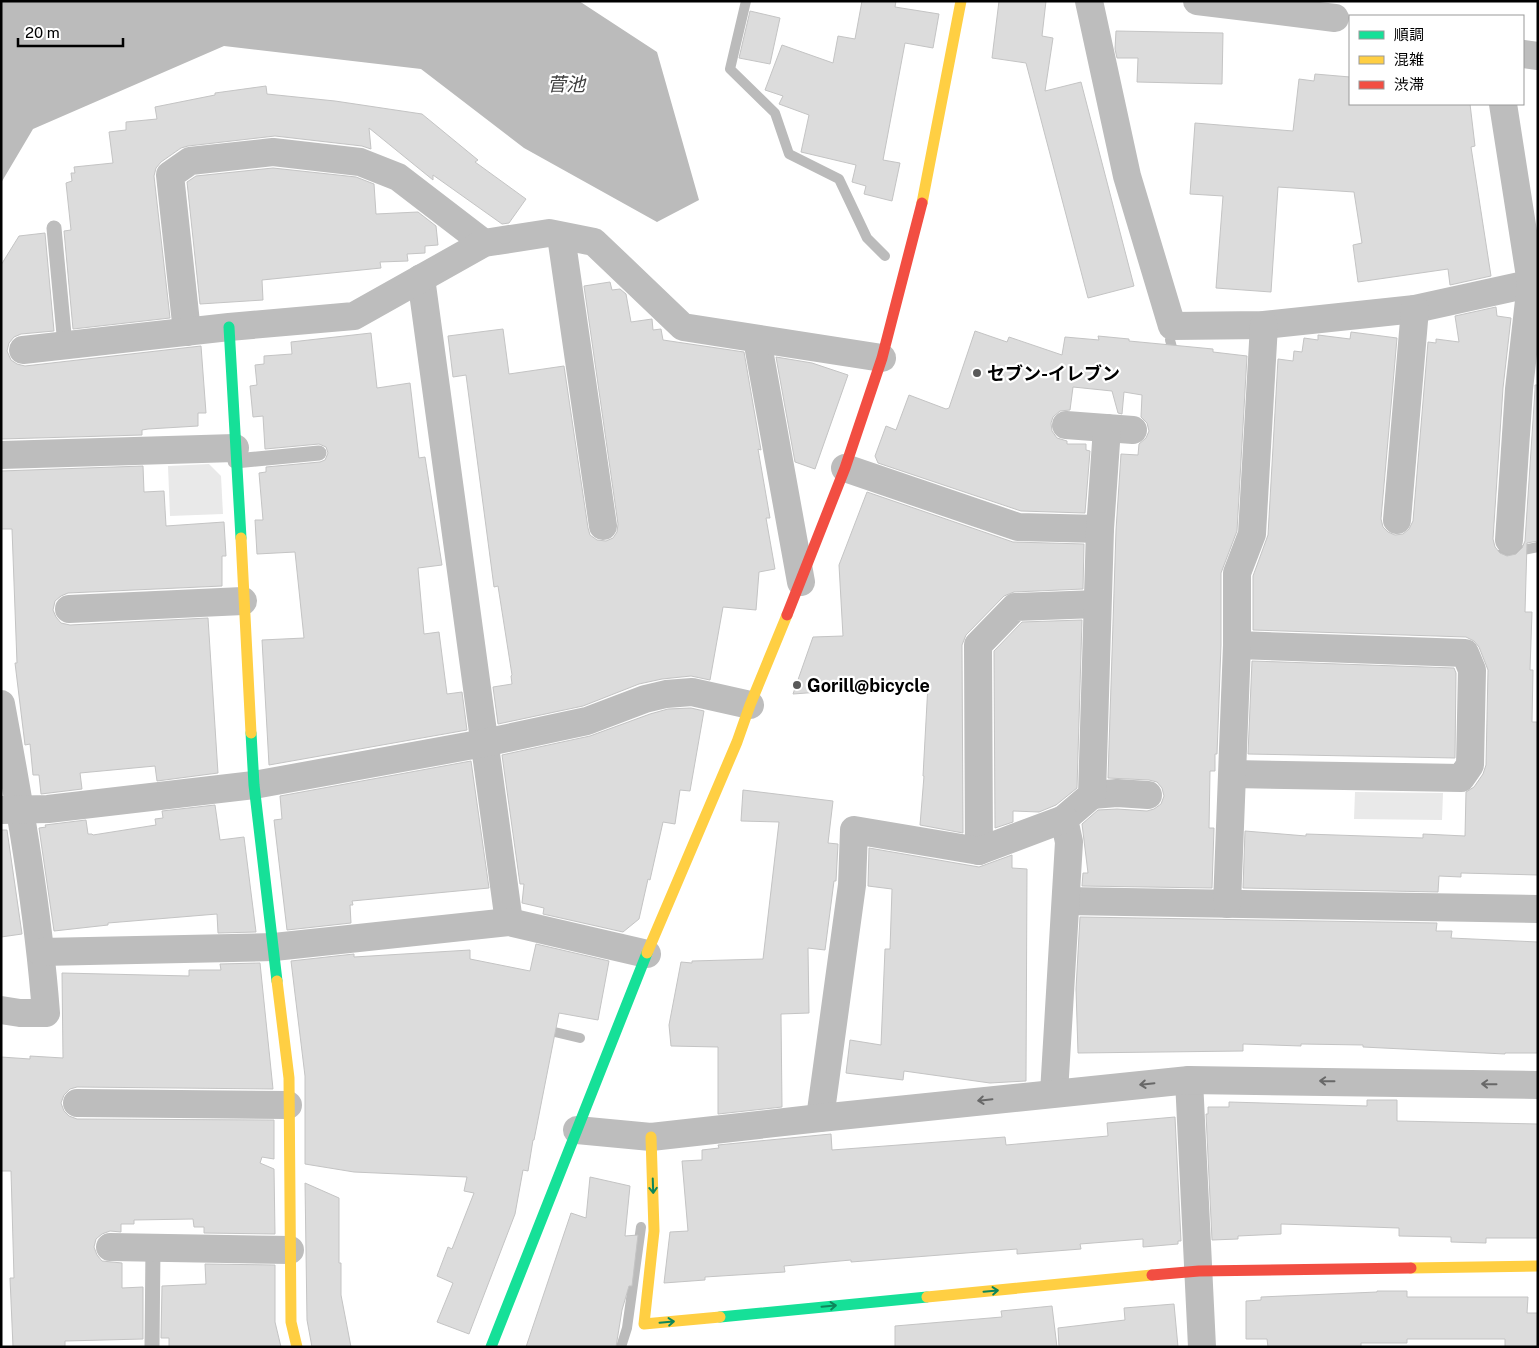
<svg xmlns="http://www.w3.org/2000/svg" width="1539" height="1348" font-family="'Public Sans','Noto Sans JP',sans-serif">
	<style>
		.green { fill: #e9e9e9 }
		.water { fill: #bbb }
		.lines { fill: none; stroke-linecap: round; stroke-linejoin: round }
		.stream { stroke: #bbb; stroke-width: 10 }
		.building { fill: #dcdcdc; stroke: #c4c4c4 }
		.lane { stroke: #bdbdbd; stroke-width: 15 }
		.street { stroke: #bdbdbd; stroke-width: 28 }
		.fast { stroke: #16e098; stroke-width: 11 }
		.slow { stroke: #ffcf43; stroke-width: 11 }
		.jam { stroke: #f24e42; stroke-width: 11 }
		.oneway { stroke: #686868 }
		.oneway2 { stroke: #0d865b }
		.poi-dot { fill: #595959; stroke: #fff; stroke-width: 2 }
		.labels { text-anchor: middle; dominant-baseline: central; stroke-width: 4.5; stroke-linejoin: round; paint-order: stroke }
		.poi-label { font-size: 18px; font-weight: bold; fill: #000; stroke: #fff; text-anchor: start }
		.water-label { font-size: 19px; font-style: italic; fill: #3f3f3f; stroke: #fff }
	</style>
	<rect width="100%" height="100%" fill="#fff"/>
	<!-- green -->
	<g class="green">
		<path d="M209 464 221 476 223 514 170 516 168 466Z"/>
		<path d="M1355 792 1443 793 1442 820 1354 819Z"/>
	</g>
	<!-- water -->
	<path class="water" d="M1 1H579L657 52 699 200 657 222 524 148 421 69 224 46 33 129 1 183Z"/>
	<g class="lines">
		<!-- stream -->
		<g class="stream">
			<path d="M746 1 730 69 775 113 789 154 839 179 867 238 885 256"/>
			<path d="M1170 340 1175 358"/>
			<path d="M1490 557 1538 547"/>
			<path d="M542 1029 580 1038"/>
			<path d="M621 1347 627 1328 641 1227"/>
		</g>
	</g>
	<!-- building -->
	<g class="building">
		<path d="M862 1H896L895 7 939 14 933 48 905 43 883 160 900 163 892 201 864 194 866 186 852 182 856 165 801 152 809 115 779 104 783 96 765 90 782 45 833 63 838 36 855 39Z"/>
		<path d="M999 1H1046L1042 36 1053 38 1045 91 1081 82 1134 286 1088 298 1026 63 992 58Z"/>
		<path d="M750 11 780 18 770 64 739 58Z"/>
		<path d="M1116 31 1223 33 1222 84 1137 82 1138 58H1117L1115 49Z"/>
		<path d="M1315 74 1350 77V104H1470L1475 146 1471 147 1491 276 1450 285 1448 269 1358 282 1353 245 1362 243 1354 192 1278 187 1271 292 1216 288 1223 196 1190 194 1195 123 1293 131 1299 79 1314 81Z"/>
		<path d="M266 86 267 94 335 101 422 114 478 160 475 162 526 199 509 223 502 224 433 175V180L369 128 371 149 362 146 275 136 188 146 181 148 161 162 156 168 154 176 170 318 73 329 64 231 71 230 66 183 72 181 71 173H75L74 167 113 163 109 132 126 130V122L157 119 155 107 215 95V93Z"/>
		<path d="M273 168 356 177 374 184 376 214 418 212 436 226 438 245 425 246V253L407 254 408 261 380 262 381 268 262 280 263 300 200 304 187 182 196 176Z"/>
		<path d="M45 233 54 331 21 334 14 337 9 343 7 351 11 360 17 364 25 366 201 346 206 413H198V426L148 429 142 430V435L1 439V265L19 236Z"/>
		<path d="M610 282 612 290 620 289 626 294 631 322 652 319 653 330 661 329 663 340 744 352 761 450 758 449 770 518H766L775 569 759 572 756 610 723 607 710 680 691 676 662 679 639 684 583 706 498 724 493 687 512 684 511 676 512 675 498 586 494 587 466 375 453 377 448 336 503 329 509 374 564 366 588 528 590 535 597 540 606 541 613 538 617 532 618 524 584 286Z"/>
		<path d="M1496 307 1497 316 1511 318 1503 388 1493 539 1495 547 1500 553 1507 556 1516 554 1522 548 1525 541 1535 390V385H1538V541L1527 543 1525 612H1532L1530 670H1533L1532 722H1537L1538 875 1461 873V877L1439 876 1438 892 1243 888 1245 831 1306 836V834L1423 838V834L1465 836 1466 792 1474 787 1483 774 1486 765 1488 670 1479 647 1474 641 1466 637 1253 630V576L1268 535 1278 359 1293 361 1294 351 1302 352 1304 338 1318 340V335L1350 339 1351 332 1397 338 1381 519 1383 527 1388 532 1395 535 1403 534 1409 529 1413 521 1428 342 1436 343V339L1459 342 1455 316Z"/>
		<path d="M975 331 1007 342 1009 337 1062 355 1065 337 1099 340 1098 336 1129 339V341L1213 349V352L1247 356 1237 531 1221 573V645L1217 754H1215V771H1210L1209 828H1214L1212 888 1082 886 1083 873H1088L1082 824 1098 810 1117 809 1147 811 1154 809 1161 804 1164 796 1162 788 1157 782 1149 780 1108 778 1116 530 1121 454 1138 455 1139 444 1146 438 1149 431 1147 423 1141 417 1142 395 1124 392 1122 414 1118 413 1112 391 1073 387 1070 410 1060 411 1053 417 1051 423 1052 431 1057 438 1067 441V444H1086V450L1090 451 1085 513 1021 511 878 463 875 456 886 426 896 430 909 395 946 409 949 408Z"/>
		<path d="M371 333 377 388 410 383 419 458 425 457 442 565 418 568 424 634 439 632 447 694 462 692 467 730 269 765 262 640 304 638 295 552 257 554 255 520H263L259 473 266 472V467L320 462 325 460 328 453 326 447 319 444 265 449 263 416 253 417 250 386 257 385 255 365 264 364V356L292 354 291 342Z"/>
		<path d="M776 357 812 363 848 375 815 469 795 462Z"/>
		<path d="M143 466 144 492 164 491 166 526 224 522 226 556H222V586L68 593 61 596 55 601 53 610 56 617 61 623 70 625 208 618 218 773 157 781 155 766 80 773 82 789 41 794 39 775H33L30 744 25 745 15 663H17L12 529H1V471Z"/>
		<path d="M867 492 1013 542 1084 544 1083 589 1014 592 1004 596 966 635 962 645 963 833 920 825 924 776H923L928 684 793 694 813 637 843 636 839 565Z"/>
		<path d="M1082 620 1077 788 1056 805 1039 812 1013 811V822L995 828 994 651 1022 622Z"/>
		<path d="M1252 661 1454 668 1456 673 1455 758 1248 754Z"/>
		<path d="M691 708 704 711 690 791 680 790 675 824 663 822 650 880 648 879 639 919 623 932 543 914 544 908 522 903 524 884H520L502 755 590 736 650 714 668 709Z"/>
		<path d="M471 761 489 888 352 901 353 905H350L351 923 287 930 274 820 282 819 280 796Z"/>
		<path d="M743 790 833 801 828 843 838 844 836 881H834L825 950 808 948 809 1013 781 1014 782 1107 718 1114V1047L671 1046 669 1025 681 962 692 963V961L763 959 779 822 741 821Z"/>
		<path d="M215 805 220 840 244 837 256 932 218 933 217 914 108 923V925L54 931 39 828 46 827 45 825 86 820 88 834H92L93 835 156 825 155 819 163 818 162 811Z"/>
		<path d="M1 830H7L22 934 1 937Z"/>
		<path d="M869 848 979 867 1012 855V868L1027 869 1026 1081 990 1083 904 1071 903 1080 846 1073 850 1040 881 1045 885 949H890L892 889 868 886Z"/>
		<path d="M1080 917 1437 923 1436 931H1452L1451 938 1538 942V1053H1505V1054L1363 1047V1045L1301 1044V1046L1243 1044V1051L1078 1053 1076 989Z"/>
		<path d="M536 944 609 961 598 1020 559 1013 534 1140H533L528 1171 523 1170 515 1214 469 1334 437 1322 453 1283 437 1276 448 1247 452 1249 474 1193 464 1191 467 1177 354 1172 305 1164V1076L291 961 354 954V957L470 950V959L530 971Z"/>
		<path d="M260 963 273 1089 77 1087 70 1089 64 1095 61 1103 64 1111 69 1116 77 1119 274 1120V1159L262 1157 260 1163 274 1169 275 1234 204 1233V1227H194L193 1219 134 1220V1224H121V1232L110 1231 102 1234 96 1239 94 1247 97 1255 102 1261 122 1263V1288L143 1287V1339L65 1341V1347H13L10 1278H14L11 1171H1V1057L30 1059V1056L63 1058 62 973 189 976V970H221L220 964Z"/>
		<path d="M1367 1100H1397V1121L1538 1124V1238H1486V1243L1451 1242V1237L1399 1236V1228L1281 1224V1234L1238 1236V1239L1212 1240 1206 1114H1208V1107H1229V1102L1367 1106Z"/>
		<path d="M1175 1117 1181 1241H1178V1244L1143 1247V1239L1080 1244 1081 1249 1017 1254V1249L851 1262V1260L784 1266 785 1272 705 1277V1280L664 1283 670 1232 688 1231 682 1161 702 1160V1150L719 1148 718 1145 831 1134 832 1150 1005 1137 1006 1145 1108 1136 1107 1123Z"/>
		<path d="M590 1177 630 1186 625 1236 638 1235 632 1286H629L622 1310 616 1347H526L571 1213 586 1218Z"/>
		<path d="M305 1183 339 1198V1263H341V1295L351 1347H312L307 1320Z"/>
		<path d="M205 1264 275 1265V1322L281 1347H169V1338H161L162 1286 206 1284Z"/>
		<path d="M1377 1291H1407V1297H1528L1527 1313H1538V1347H1505V1339H1407V1343H1361V1347H1268L1267 1339H1246V1301L1261 1300V1297L1377 1292Z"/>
		<path d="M1174 1304 1178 1347H1059L1058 1328 1125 1320 1124 1308Z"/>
		<path d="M1052 1306 1057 1347H895V1326L1002 1317 1001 1311Z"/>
	</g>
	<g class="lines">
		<!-- lane -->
		<g class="lane">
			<path d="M54 228 65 345"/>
			<path d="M235 461 319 453"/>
			<path d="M152 1347 153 1247"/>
		</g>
		<!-- street -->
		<g class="street">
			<path d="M1089 1 1127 176 1172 326 1264 325 1415 309 1538 282"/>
			<path d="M1197 1 1335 18"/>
			<path d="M1523 54 1538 56"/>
			<path d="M1503 104 1531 283 1519 389 1509 540"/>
			<path d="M561 236 603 526"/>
			<path d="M421 278 509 922"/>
			<path d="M187 332 170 175 190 161 273 152 360 162 398 177 484 243"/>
			<path d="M757 339 801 582"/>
			<path d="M23 350 229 327 354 316 484 243 549 233 594 242 683 327 882 358"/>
			<path d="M1066 425 1133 430"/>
			<path d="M1 455 235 448"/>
			<path d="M845 468 1018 527 1100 529"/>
			<path d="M1397 520 1415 309"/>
			<path d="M69 609 243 601"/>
			<path d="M1 704C20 806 38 909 46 1013H20L1 1010"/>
			<path d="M1233 774 1461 778 1470 765 1472 670 1465 653 1237 645"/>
			<path d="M1092 795 1117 793 1148 795"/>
			<path d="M1 810 48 809 254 785 484 743 587 721 645 699 666 694 692 692 750 705"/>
			<path d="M979 851 978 645 1015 607 1097 604"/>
			<path d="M1066 901 1538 909"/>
			<path d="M1227 904 1237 645V573L1252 534 1264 325"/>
			<path d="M41 952 274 947 509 922 647 954"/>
			<path d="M1189 1080 1202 1347"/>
			<path d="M1054 1093 1069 842 1064 819 1092 795 1100 529 1107 428"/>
			<path d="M77 1103 288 1105"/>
			<path d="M820 1118 852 885 854 830 979 851 1064 819"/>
			<path d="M577 1130 651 1137 820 1118 1189 1080 1538 1085"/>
			<path d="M110 1247 290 1250"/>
		</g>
		<!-- fast -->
		<g class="fast">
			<path d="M229 327 241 538"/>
			<path d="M251 733 254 785 277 981"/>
			<path d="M720 1317 927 1297"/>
			<path d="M491 1347 647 953"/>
		</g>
		<!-- slow -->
		<g class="slow">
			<path d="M922 203 961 1"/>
			<path d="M241 538 251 733"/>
			<path d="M647 953 737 742 750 705 787 615"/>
			<path d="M277 981 289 1078 291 1322 297 1347"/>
			<path d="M651 1137 654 1231 644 1324 720 1317"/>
			<path d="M1411 1268 1538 1266"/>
			<path d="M927 1297 1152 1275"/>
		</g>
		<!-- jam -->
		<g class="jam">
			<path d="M787 615 845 468 882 358 922 203"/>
			<path d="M1152 1275 1199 1271 1411 1268"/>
		</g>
	</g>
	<!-- one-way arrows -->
	<defs><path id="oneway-shaft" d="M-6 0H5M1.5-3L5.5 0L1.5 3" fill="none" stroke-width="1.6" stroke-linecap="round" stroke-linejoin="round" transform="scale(1.25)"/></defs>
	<g class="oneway">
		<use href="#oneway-shaft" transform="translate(1327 1081) rotate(-179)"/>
		<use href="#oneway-shaft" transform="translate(1147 1084) rotate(174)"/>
		<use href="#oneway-shaft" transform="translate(1489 1084) rotate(-179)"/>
		<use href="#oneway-shaft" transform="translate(985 1100) rotate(174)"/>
	</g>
	<g class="oneway2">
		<use href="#oneway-shaft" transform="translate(653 1186) rotate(88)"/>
		<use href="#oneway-shaft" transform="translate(991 1291) rotate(-5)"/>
		<use href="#oneway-shaft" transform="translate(829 1306) rotate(-5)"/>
		<use href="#oneway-shaft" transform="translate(667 1322) rotate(-5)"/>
	</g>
	<!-- markers -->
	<g class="poi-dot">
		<circle cx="977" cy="373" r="5"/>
		<circle cx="797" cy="685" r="5"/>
	</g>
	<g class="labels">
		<!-- poi labels -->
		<g class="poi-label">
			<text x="987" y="373">セブン-イレブン</text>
			<text x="807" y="685">Gorill@bicycle</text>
		</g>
		<!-- water labels -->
		<g class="water-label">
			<text x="566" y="84">菅池</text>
		</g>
	</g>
	<!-- border -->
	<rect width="1539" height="1348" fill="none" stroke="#000000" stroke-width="5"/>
	<!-- legend -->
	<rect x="1349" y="15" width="175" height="90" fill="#ffffff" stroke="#999999"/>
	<rect x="1359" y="31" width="25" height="8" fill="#16e098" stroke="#999999"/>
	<text x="1394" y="40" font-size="15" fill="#000000">順調</text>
	<rect x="1359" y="56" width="25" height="8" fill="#ffcf43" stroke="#999999"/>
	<text x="1394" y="65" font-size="15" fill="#000000">混雑</text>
	<rect x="1359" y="81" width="25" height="8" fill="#f24e42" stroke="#999999"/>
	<text x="1394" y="90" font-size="15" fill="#000000">渋滞</text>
	<!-- scale -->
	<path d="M18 38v8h105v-8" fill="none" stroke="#000000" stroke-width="2.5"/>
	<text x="25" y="38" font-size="15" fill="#000000" stroke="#ffffff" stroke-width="4" paint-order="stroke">20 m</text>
</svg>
